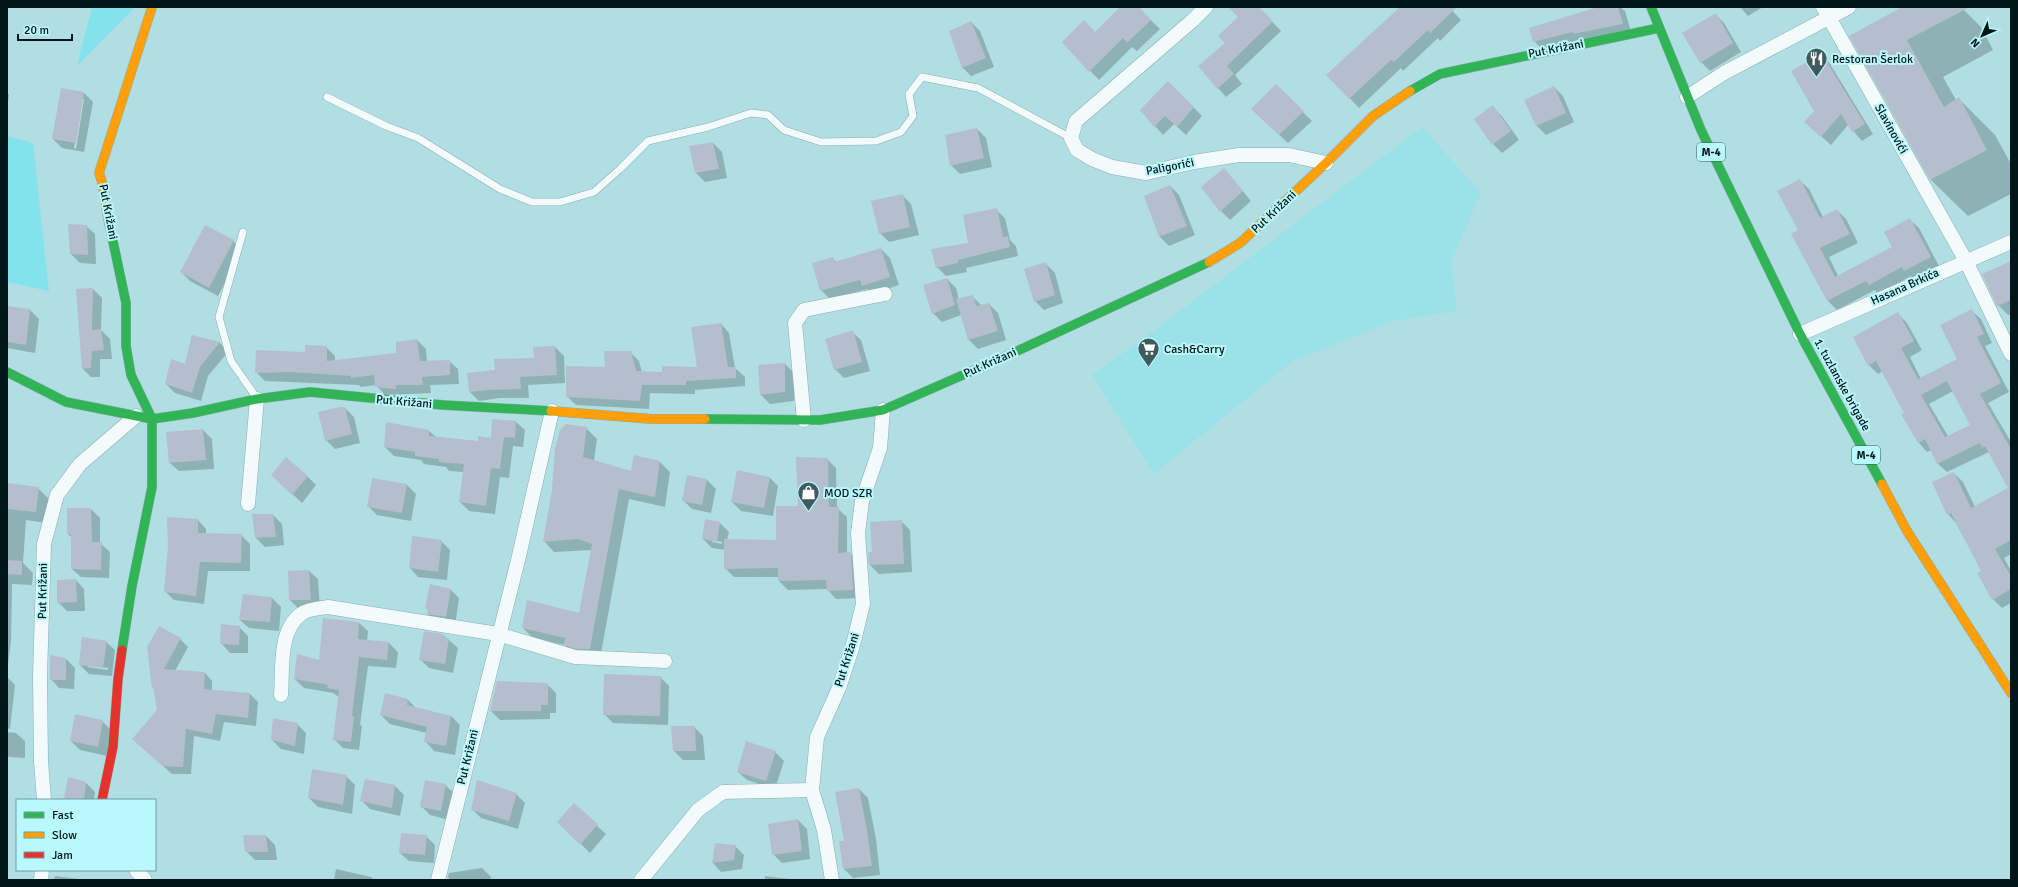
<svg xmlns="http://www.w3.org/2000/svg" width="2018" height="887" font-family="Signika,sans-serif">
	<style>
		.built { fill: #9ae2e8 }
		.green { fill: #83e2eb }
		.shadow { fill: #0003; fill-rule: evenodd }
		.building { fill: #b5becd; fill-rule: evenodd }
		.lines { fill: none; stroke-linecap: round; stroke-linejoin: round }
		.lane-casing { stroke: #89adb0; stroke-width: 8 }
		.street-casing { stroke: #89adb0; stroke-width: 15 }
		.fast-casing { stroke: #89adb0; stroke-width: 10 }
		.slow-casing { stroke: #89adb0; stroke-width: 10 }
		.jam-casing { stroke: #89adb0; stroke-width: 10 }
		.lane { stroke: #f3fafb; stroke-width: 7 }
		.street { stroke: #f3fafb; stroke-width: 14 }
		.fast { stroke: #30b455; stroke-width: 9 }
		.slow { stroke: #ff9f0a; stroke-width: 9 }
		.jam { stroke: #e5322d; stroke-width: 9 }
		.labels { text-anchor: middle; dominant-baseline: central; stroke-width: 4; stroke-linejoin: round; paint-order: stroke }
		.shield { fill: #b9f9fe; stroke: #38595c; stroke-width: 1 }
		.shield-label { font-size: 11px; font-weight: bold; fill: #001517 }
		.street-label { font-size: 12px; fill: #001517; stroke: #b9f9fe }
		.poi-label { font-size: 12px; fill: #001517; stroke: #b9f9fe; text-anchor: start }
	</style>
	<rect width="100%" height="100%" fill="#b1dee2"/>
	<!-- built -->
	<path class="built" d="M1422 127 1481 193 1451 262 1457 311 1393 321 1293 361 1154 474 1092 375 1144 338Z"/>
	<!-- green -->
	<g class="green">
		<path d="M92 7H135L77 66Z"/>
		<path d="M7 136 33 143 49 291 7 282Z"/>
	</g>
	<!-- shadow -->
	<g class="shadow">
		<path d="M1121 7H1137L1160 29 1137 51 1132 47 1099 80 1063 42 1096 33Z"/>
		<path d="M1250 7H1258L1281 31 1235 75 1242 84 1226 97 1218 88 1227 43Z"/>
		<path d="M1401 7H1449L1461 20 1440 41 1438 38 1403 71 1401 68 1359 108 1328 75Z"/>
		<path d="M1601 7H1620L1625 11 1631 32 1543 50 1534 41Z"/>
		<path d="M1740 7H1763L1748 16Z"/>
		<path d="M1914 7H1961L1981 27 1993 50 1943 77 1956 100 1959 99 1995 135 2011 164V194L1968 216 1931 180 1850 36Z"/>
		<path d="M1715 14 1724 23 1741 52 1710 71 1701 62Z"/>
		<path d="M971 22 980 31 994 67 971 76 962 67Z"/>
		<path d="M1822 55 1830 64 1873 134 1862 141 1848 125 1831 145 1805 122 1815 111Z"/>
		<path d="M1168 82 1202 116 1186 135 1174 124 1163 135 1155 126Z"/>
		<path d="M1276 86 1312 121 1288 143 1261 118Z"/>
		<path d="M1554 87 1563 96 1574 122 1546 135 1537 126 1525 100Z"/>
		<path d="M62 89 84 93 93 102 84 152 62 148 53 139ZM82 99H84L76 149 74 148Z"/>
		<path d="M7 93 9 95 7 109Z"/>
		<path d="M1492 107 1501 115 1519 140 1502 153 1493 144Z"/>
		<path d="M977 129 986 138 992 167 960 174 951 165Z"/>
		<path d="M713 143 722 152 727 178 705 182 696 173 690 147Z"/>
		<path d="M1224 169 1251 201 1230 220 1221 211Z"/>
		<path d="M1800 181 1809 189 1823 217 1837 210 1846 219 1858 243 1829 257 1838 276 1893 247 1910 220 1919 228 1939 266 1914 280 1911 276 1878 294 1875 290 1837 310 1828 301 1792 234 1799 230Z"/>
		<path d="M1170 186 1179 195 1195 235 1169 246 1160 237 1145 197Z"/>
		<path d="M902 195 911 204 919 235 889 242 880 233Z"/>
		<path d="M996 210 1005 218 1010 240 1016 246 1018 256 966 268 967 272 946 276 937 267 969 244Z"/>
		<path d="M86 226 95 234 96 264 80 263 71 254Z"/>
		<path d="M233 241 242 250 218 296 190 281 181 272Z"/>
		<path d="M881 249 890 258 899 285 872 294 867 289 830 299 821 290 833 258 837 263Z"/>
		<path d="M2011 263V314L2008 315 1998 305Z"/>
		<path d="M1046 264 1055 273 1063 303 1044 310 1035 301Z"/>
		<path d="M947 279 956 288 959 300 972 296 981 305 989 304 998 313 1006 340 978 349 969 340 961 315 942 322 933 313Z"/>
		<path d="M93 289 102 298 101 330 110 339 112 359H100V377H91L82 368Z"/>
		<path d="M7 307 30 310 39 319 35 353 7 348Z"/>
		<path d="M1972 311 1981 319 1992 343 1985 346 2009 392 1988 403 2011 442V554L2004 558 2011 571V603L2002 608 1993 599 1982 571 1956 523 1948 514 1954 473 1963 482 1975 507 2009 488 1989 452 1947 472 1938 464 1931 450 1927 452 1919 443 1903 415 1905 413 1883 371 1878 374 1869 365 1898 314 1907 323 1922 350 1910 357 1921 379 1958 360ZM1953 391 1971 425 1948 436 1929 404Z"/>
		<path d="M721 324 729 333 735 368 745 377V386L695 390V394L650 393 649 409 576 405 567 396 606 368 630 352 639 361 642 372 663 373 698 368Z"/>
		<path d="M852 332 861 340 870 371 844 378 835 369Z"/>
		<path d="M192 336 220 343 228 352 208 376 201 401 175 393 166 384 185 365Z"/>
		<path d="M417 340 426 349 427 362 449 361 458 369 459 384 430 385 431 393 385 395 376 385 361 387 359 385 265 381 256 372 326 347 335 356V361L397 354Z"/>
		<path d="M555 347 564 356 565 383 528 385 529 398H499L479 401 470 392Z"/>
		<path d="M785 364 794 373V401L770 404 761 395 759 366Z"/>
		<path d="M7 396 8 397V414H7Z"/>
		<path d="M345 408 354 417 360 443 335 449 326 440Z"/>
		<path d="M516 422 525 430 523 447 513 446 509 478 500 477 495 514 469 511 460 502 464 472 449 471 446 467 424 464 421 460 394 456 385 447 429 431 436 437 479 442 492 439Z"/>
		<path d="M586 428 597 439 594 461 632 472 635 456 660 462 670 472 665 507 629 499 600 659 575 655 565 645 533 638 523 628 580 614 592 550 554 552 544 541Z"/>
		<path d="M203 430 212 439 214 469 179 471 170 463Z"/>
		<path d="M827 459 836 468 837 508 847 517V553H850L859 562 862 598 836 599 827 589 788 590 779 581V577H734L725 568V550L712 548 703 539 720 523 729 532 727 540 777 541ZM712 540 722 542V544L712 542Z"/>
		<path d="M307 476 316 485 302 503 282 484Z"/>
		<path d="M769 477 778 486 773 516 741 511 732 502Z"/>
		<path d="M707 480 716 489 711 513 692 509 683 500Z"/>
		<path d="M7 484 38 488 49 499 47 523 26 520 23 563 33 573 32 585 12 584 11 642 7 672Z"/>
		<path d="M407 485 416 494 411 521 377 515 368 506Z"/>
		<path d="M91 509 100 518V543L110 552 109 578 81 577 72 569V538L68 534Z"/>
		<path d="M254 515H273L282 524 284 545 265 547 256 538Z"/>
		<path d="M198 520 206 529V534L241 535 250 544V571H208L204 604 174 600 165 591Z"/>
		<path d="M901 521 910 530 912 572 879 574 870 565 873 553Z"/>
		<path d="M441 541 450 550 447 580 418 577 410 568Z"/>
		<path d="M309 571 318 579 320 609H299L290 600Z"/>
		<path d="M76 580 84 589 85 611H67L58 602Z"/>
		<path d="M450 589 459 598 455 626 437 623 428 614V610L426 608Z"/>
		<path d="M272 598 281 607 279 631 249 628 240 620Z"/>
		<path d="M359 623 368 631 367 641 389 643 398 652 396 668 368 666 360 725 362 726 359 750 343 748 334 739 339 697 333 693 304 688 295 679 319 661Z"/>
		<path d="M160 627 180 639 188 647 175 671 205 673 212 681V691L250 694 258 702 256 726 224 722 220 741 194 736 191 774H172L133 739 158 710 155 690 153 688 148 647Z"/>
		<path d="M239 627 248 636V653H230L222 644Z"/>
		<path d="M443 635 458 648 453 673 429 668 420 659Z"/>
		<path d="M82 638 106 642 115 650 112 676 89 674 80 665ZM88 665 108 668V670L88 667Z"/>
		<path d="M66 659 75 668 74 689 59 688 51 679Z"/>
		<path d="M7 677 15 685 10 729 7 728Z"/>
		<path d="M660 677 669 686 668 725 613 723 604 714Z"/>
		<path d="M547 684 556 693V713H550V719L500 720 491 711Z"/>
		<path d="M386 695 408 700 417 709 451 716 460 725 455 755 434 751 426 742 427 733 390 724 381 715Z"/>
		<path d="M102 721 111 730 107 756 80 750 71 741Z"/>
		<path d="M297 724 306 733 304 754 281 749 272 740Z"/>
		<path d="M694 727 703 736 705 760H683L674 751Z"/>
		<path d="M7 732 16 733 25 741V758L9 757 7 755Z"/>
		<path d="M775 752 784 761 775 789 747 780 738 772Z"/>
		<path d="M346 776 355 785 352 814 318 807 309 798Z"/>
		<path d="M366 780 395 786 404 795 400 816 370 809 361 800Z"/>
		<path d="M86 783 95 792 94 800H68L66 798Z"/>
		<path d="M445 785 454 793 449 820 430 815 421 806Z"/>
		<path d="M859 789 868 798 876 839 880 875 853 878 844 869 845 842Z"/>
		<path d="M516 794 525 803 518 829 481 818 472 809Z"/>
		<path d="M574 805 606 834 590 853 559 822Z"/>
		<path d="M798 820 807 829 810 859 782 863 773 854Z"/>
		<path d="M266 836 275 845 277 860H255L246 851Z"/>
		<path d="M426 836 435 845 434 863 409 861 400 853Z"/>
		<path d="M716 844 735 846 744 855 742 869 721 872 713 863Z"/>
		<path d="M482 868 491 877 490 880H451L448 877 449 873Z"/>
		<path d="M336 869 371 877 374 880H334Z"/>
		<path d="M55 876 78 879 79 880H54Z"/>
		<path d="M765 876 798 880H765Z"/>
	</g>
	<!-- building -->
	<g class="building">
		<path d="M1120 7H1139L1151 20 1127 43 1123 38 1089 72 1062 42 1084 20 1095 32Z"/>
		<path d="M1228 7H1259L1273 21 1227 66 1234 74 1217 89 1198 66 1225 43 1218 36 1238 17Z"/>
		<path d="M1400 7H1457L1430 33 1428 30 1394 62 1391 60 1349 99 1326 75Z"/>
		<path d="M1598 7H1618L1623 24 1573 34V32L1533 42 1529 28Z"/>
		<path d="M1902 7H1970L1907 40 1944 107 1959 97 1987 150 1930 180 1849 36Z"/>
		<path d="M1716 13 1733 43 1700 63 1682 33Z"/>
		<path d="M971 21 986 58 962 68 949 31Z"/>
		<path d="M1822 54 1865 124 1852 132 1841 114 1821 137 1804 122 1814 111 1791 71Z"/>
		<path d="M1168 81 1194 107 1177 127 1165 116 1154 127 1140 110Z"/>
		<path d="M1276 84 1304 111 1279 135 1251 109Z"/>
		<path d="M1554 86 1566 113 1536 126 1524 100Z"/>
		<path d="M61 88 84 92 76 143 52 139Z"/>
		<path d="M1493 105 1511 131 1492 145 1474 119Z"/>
		<path d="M977 128 984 158 950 166 945 135Z"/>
		<path d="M713 142 719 169 695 173 689 146Z"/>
		<path d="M1224 168 1243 191 1220 212 1201 187Z"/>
		<path d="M1800 179 1820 218 1837 209 1850 234 1820 248 1835 277 1892 247 1884 232 1910 218 1931 257 1904 271 1902 267 1869 285 1866 281 1827 301 1791 234 1798 230 1777 191Z"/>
		<path d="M1170 185 1187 226 1159 237 1144 196Z"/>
		<path d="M903 194 910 227 879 234 871 201Z"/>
		<path d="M997 208 1003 237 1008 236 1010 247 958 260V263L936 268 931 249 968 243 963 215Z"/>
		<path d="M68 224 87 225 88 255 70 254Z"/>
		<path d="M205 225 234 240 209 288 180 272Z"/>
		<path d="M881 248 890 277 862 286 860 280 820 291 812 263 833 257 835 262Z"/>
		<path d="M2011 261V300L1997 306 1982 274Z"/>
		<path d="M1046 262 1055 295 1034 302 1024 269Z"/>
		<path d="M947 278 955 305 932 314 923 285Z"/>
		<path d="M93 288 92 330 101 329 104 350 92 351 91 368 82 369 76 289Z"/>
		<path d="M973 295 976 306 989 303 998 331 968 340 956 299Z"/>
		<path d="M7 306 30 309 26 345 7 342Z"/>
		<path d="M1972 309 1984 334 1977 337 2001 383 1980 394 2011 449V540L1995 549 2011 576V589L1992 600 1977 573 1981 571 1951 513 1947 515 1932 482 1954 472 1971 508 2008 488 1985 446 1982 448 1980 443 1937 464 1925 439 1918 443 1901 414 1904 413 1876 361 1868 366 1853 337 1898 312 1914 341 1901 348 1918 379 1957 359 1940 325ZM1947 381 1970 425 1945 437 1921 395Z"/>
		<path d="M721 323 728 367H736V378L686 381V385H642L640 401 566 397V366L605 367 604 351H631L636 371 662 372V366L697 367 691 327Z"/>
		<path d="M853 330 862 362 834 370 825 339Z"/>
		<path d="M192 335 220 342 200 367 192 393 165 384 171 359 185 364Z"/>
		<path d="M417 339 420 361 450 360V375L422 377 423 385H396V389H394L375 387 374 375 351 378V376L290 372 255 373 256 350 305 352V345L327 346V361L396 353V342Z"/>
		<path d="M555 346 557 375 520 377 521 389 489 390 469 392 467 373 495 370 494 359 534 358 533 347Z"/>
		<path d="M785 363V392L760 395 758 365Z"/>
		<path d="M340 407H345L352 434 325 441 318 412Z"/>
		<path d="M492 419 516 421 515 438 504 437 500 469 491 468 486 506 459 502 464 464 439 462V459L415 456V452L384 447 386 422 429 430V436L478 441V436L491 438Z"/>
		<path d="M566 424 587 427 583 457 631 471 634 455 660 461 655 497 619 489 590 649H576L564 645 565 638 522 628 527 600 579 613 592 544 578 539 543 542 552 490 555 449 560 430Z"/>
		<path d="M203 429 206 460 169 463 166 432Z"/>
		<path d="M286 457 308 476 292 495 271 475Z"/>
		<path d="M796 457 828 458 829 507H839L838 553 851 552 853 590 827 591 826 580 778 581V568L724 569V539L776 540V506H798Z"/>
		<path d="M737 470 770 477 764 508 731 502Z"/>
		<path d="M687 475 707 479 702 505 682 501Z"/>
		<path d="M372 478 407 484 402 513 367 507Z"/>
		<path d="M7 483 39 487 36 512 7 509Z"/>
		<path d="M67 508H91L92 542H102L101 570 71 569V534H67Z"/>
		<path d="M252 514H273L276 537 255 538Z"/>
		<path d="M167 517 198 519V533L242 534 241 563 200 562 196 596 164 592 168 546Z"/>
		<path d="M705 519 720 522 717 542 702 539Z"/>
		<path d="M902 520 904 564 869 565 868 552H872L870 522Z"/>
		<path d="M412 536 442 540 438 572 409 568Z"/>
		<path d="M7 560 22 561V575L7 574Z"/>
		<path d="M309 570 311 600H289L288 571Z"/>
		<path d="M76 579 77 602 57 603V580Z"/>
		<path d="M430 584 451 589 446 617 427 614 428 609 425 608Z"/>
		<path d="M243 594 272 597 270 622 239 620Z"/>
		<path d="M323 618 359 622 358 639 389 642 387 660 359 657 352 716 354 717 351 742 333 740 339 690 327 688 328 685 294 679 297 654 319 660Z"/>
		<path d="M221 624 240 626 239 645 220 644Z"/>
		<path d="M159 626 181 638 164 669 205 672 204 689 250 693 248 718 216 714 212 734 186 729 183 767 163 766 132 739 157 710 153 686 152 689 147 647Z"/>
		<path d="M424 631 443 634V637L449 638 445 664 419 660Z"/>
		<path d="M82 637 107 641 103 668 79 665Z"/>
		<path d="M50 655 66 658V680H50Z"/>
		<path d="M604 674 661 676 660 716 603 715Z"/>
		<path d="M497 681 548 683V705H541V711H490Z"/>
		<path d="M385 693 408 699 407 705 451 716 446 746 424 742 427 727 380 715Z"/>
		<path d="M75 714 103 720 98 747 70 741Z"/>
		<path d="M273 718 298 723 295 746 271 740Z"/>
		<path d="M671 726H695L696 751H673Z"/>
		<path d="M746 741 776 751 766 781 737 772Z"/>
		<path d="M312 769 347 775 343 805 308 798Z"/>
		<path d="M68 777 86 782 84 800 64 798Z"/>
		<path d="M365 779 395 785 392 808 360 801Z"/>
		<path d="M425 780 446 784 441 811 420 807Z"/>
		<path d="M477 780 517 793 509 821 471 810Z"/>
		<path d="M859 788 867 830 872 866 843 869 839 841H844L835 792Z"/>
		<path d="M574 803 598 824 580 845 557 822Z"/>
		<path d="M798 819 802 851 772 855 768 824Z"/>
		<path d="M401 833 427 835 425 855 399 853Z"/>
		<path d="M243 835H266L268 852H245Z"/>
		<path d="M715 843 736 845 734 860 712 863Z"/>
	</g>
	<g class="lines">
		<defs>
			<g id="lane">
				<path d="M327 97 386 126 418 138 500 189 532 202H560L594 192 620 169 648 141 708 127 751 113 768 115 784 130 821 142 876 141 901 132 913 116 909 94 922 77 978 88 1071 138"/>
				<path d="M243 232 219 317 231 361 256 397"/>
			</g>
			<g id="street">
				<path d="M1206 7 1193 20 1076 121 1071 138 1077 150 1092 159 1112 167 1146 173 1194 162 1239 155H1289L1326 163"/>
				<path d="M1823 7 1966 261 2011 354"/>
				<path d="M1687 97 1724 73 1849 7"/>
				<path d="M1800 334 2011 242"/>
				<path d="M804 420 795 323 804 310 885 294"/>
				<path d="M248 504 257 399"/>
				<path d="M281 695C283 670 278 631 301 614 307 609 320 608 328 607L498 634 575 657 665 661"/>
				<path d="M44 800 41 761 40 676 44 544 57 495 80 464 136 416"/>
				<path d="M136 870 145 880"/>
				<path d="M41 880 42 870"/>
				<path d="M438 880 519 556 552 411"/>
				<path d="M641 880 698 810 723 792 812 790"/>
				<path d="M832 880 824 830 812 790 817 737 839 688 853 645 863 604 858 533 862 501 880 448 883 410"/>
			</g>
			<g id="fast">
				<path d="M1651 7 1701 130 1800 334 1882 484"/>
				<path d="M1410 91 1440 74 1659 28"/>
				<path d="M108 218 126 303V346L131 375 152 419V487L132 586 122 650"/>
				<path d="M7 372 66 402 152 419 193 413 257 399 310 392 443 405 551 411"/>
				<path d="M705 419 820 420 883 410 1013 353 1209 262"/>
			</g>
			<g id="slow">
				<path d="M108 218C105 203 105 187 99 173L152 7"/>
				<path d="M1209 262 1240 243 1326 163 1373 116 1410 91"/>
				<path d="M551 411 652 419H705"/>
				<path d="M1882 484 1907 531 2011 693"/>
			</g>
			<path id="jam" d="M102 800 113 747 118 679 122 650"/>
		</defs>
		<!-- lane casing -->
		<use href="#lane" class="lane-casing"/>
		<!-- street casing -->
		<use href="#street" class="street-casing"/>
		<!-- fast casing -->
		<use href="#fast" class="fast-casing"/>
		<!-- slow casing -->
		<use href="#slow" class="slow-casing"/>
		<!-- jam casing -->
		<use href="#jam" class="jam-casing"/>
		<!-- lane -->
		<use href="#lane" class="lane"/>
		<!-- street -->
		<use href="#street" class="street"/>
		<!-- fast -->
		<use href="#fast" class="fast"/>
		<!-- slow -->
		<use href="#slow" class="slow"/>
		<!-- jam -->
		<use href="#jam" class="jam"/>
	</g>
	<!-- icons -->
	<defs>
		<symbol id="restaurant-pin" viewBox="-11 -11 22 30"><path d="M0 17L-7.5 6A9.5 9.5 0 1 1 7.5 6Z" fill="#3e5b5e" stroke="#b9f9fe"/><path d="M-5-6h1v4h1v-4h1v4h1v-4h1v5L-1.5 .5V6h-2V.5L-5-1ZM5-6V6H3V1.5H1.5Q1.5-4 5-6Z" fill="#fff"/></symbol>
		<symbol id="supermarket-pin" viewBox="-11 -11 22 30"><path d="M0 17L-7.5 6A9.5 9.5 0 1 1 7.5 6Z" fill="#3e5b5e" stroke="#b9f9fe"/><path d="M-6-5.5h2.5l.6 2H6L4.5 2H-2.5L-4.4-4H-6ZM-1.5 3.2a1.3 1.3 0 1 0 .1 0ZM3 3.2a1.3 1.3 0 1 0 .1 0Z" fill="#fff"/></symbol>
		<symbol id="shop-pin" viewBox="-11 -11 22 30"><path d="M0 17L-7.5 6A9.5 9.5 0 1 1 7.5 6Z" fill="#3e5b5e" stroke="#b9f9fe"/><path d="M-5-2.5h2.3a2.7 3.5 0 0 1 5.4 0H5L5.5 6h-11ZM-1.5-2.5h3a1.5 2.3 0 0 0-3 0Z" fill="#fff"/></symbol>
	</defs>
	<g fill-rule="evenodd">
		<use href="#restaurant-pin" x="1804" y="46" width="25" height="34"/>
		<use href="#supermarket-pin" x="1136" y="336" width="25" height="34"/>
		<use href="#shop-pin" x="796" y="480" width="25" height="34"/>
	</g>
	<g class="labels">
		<!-- shield labels -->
		<g class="shield">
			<rect x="1697" y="143" width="28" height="18" rx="3"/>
			<rect x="1852" y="446" width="28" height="18" rx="3"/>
		</g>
		<g class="shield-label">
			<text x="1711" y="152">M-4</text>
			<text x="1866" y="455">M-4</text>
		</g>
		<!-- street labels -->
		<g class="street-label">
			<text transform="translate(1556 49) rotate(-11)">Put Križani</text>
			<text transform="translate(1891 129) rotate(61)">Slavinovići</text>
			<text transform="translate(1170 167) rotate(-11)">Paligorići</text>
			<text transform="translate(108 212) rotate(79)">Put Križani</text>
			<text transform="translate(1274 212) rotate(-43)">Put Križani</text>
			<text transform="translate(1905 287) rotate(-24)">Hasana Brkića</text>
			<text transform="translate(990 363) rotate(-24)">Put Križani</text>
			<text transform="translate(1842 385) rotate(61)">1. tuzlanske brigade</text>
			<text transform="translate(404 402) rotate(5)">Put Križani</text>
			<text transform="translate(43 591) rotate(-89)">Put Križani</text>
			<text transform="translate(847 660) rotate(-72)">Put Križani</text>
			<text transform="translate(468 757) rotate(-76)">Put Križani</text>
		</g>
		<!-- poi labels -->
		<g class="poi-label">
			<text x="1832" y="59">Restoran Šerlok</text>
			<text x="1164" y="349">Cash&amp;Carry</text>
			<text x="824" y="493">MOD SZR</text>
		</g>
	</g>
	<!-- border -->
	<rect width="2018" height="887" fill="none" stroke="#001517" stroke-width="16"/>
	<!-- legend -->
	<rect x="16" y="799" width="140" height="72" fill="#b9f9fe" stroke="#6f9ea2"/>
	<rect x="24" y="812" width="20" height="6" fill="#30b455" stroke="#6f9ea2"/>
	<text x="52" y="819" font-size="12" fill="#001517">Fast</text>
	<rect x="24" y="832" width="20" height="6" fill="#ff9f0a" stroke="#6f9ea2"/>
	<text x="52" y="839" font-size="12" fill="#001517">Slow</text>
	<rect x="24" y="852" width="20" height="6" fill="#e5322d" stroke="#6f9ea2"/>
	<text x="52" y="859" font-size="12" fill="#001517">Jam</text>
	<!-- north arrow -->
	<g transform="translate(1982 36) rotate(225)" stroke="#b9f9fe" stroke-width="3" paint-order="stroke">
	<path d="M0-3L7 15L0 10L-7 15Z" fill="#001517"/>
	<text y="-6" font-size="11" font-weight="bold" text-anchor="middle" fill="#001517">N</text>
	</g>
	<!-- scale -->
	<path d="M18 34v6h54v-6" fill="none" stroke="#001517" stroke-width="2"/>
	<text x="24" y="34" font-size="12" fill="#001517" stroke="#b9f9fe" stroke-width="3" paint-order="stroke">20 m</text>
</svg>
